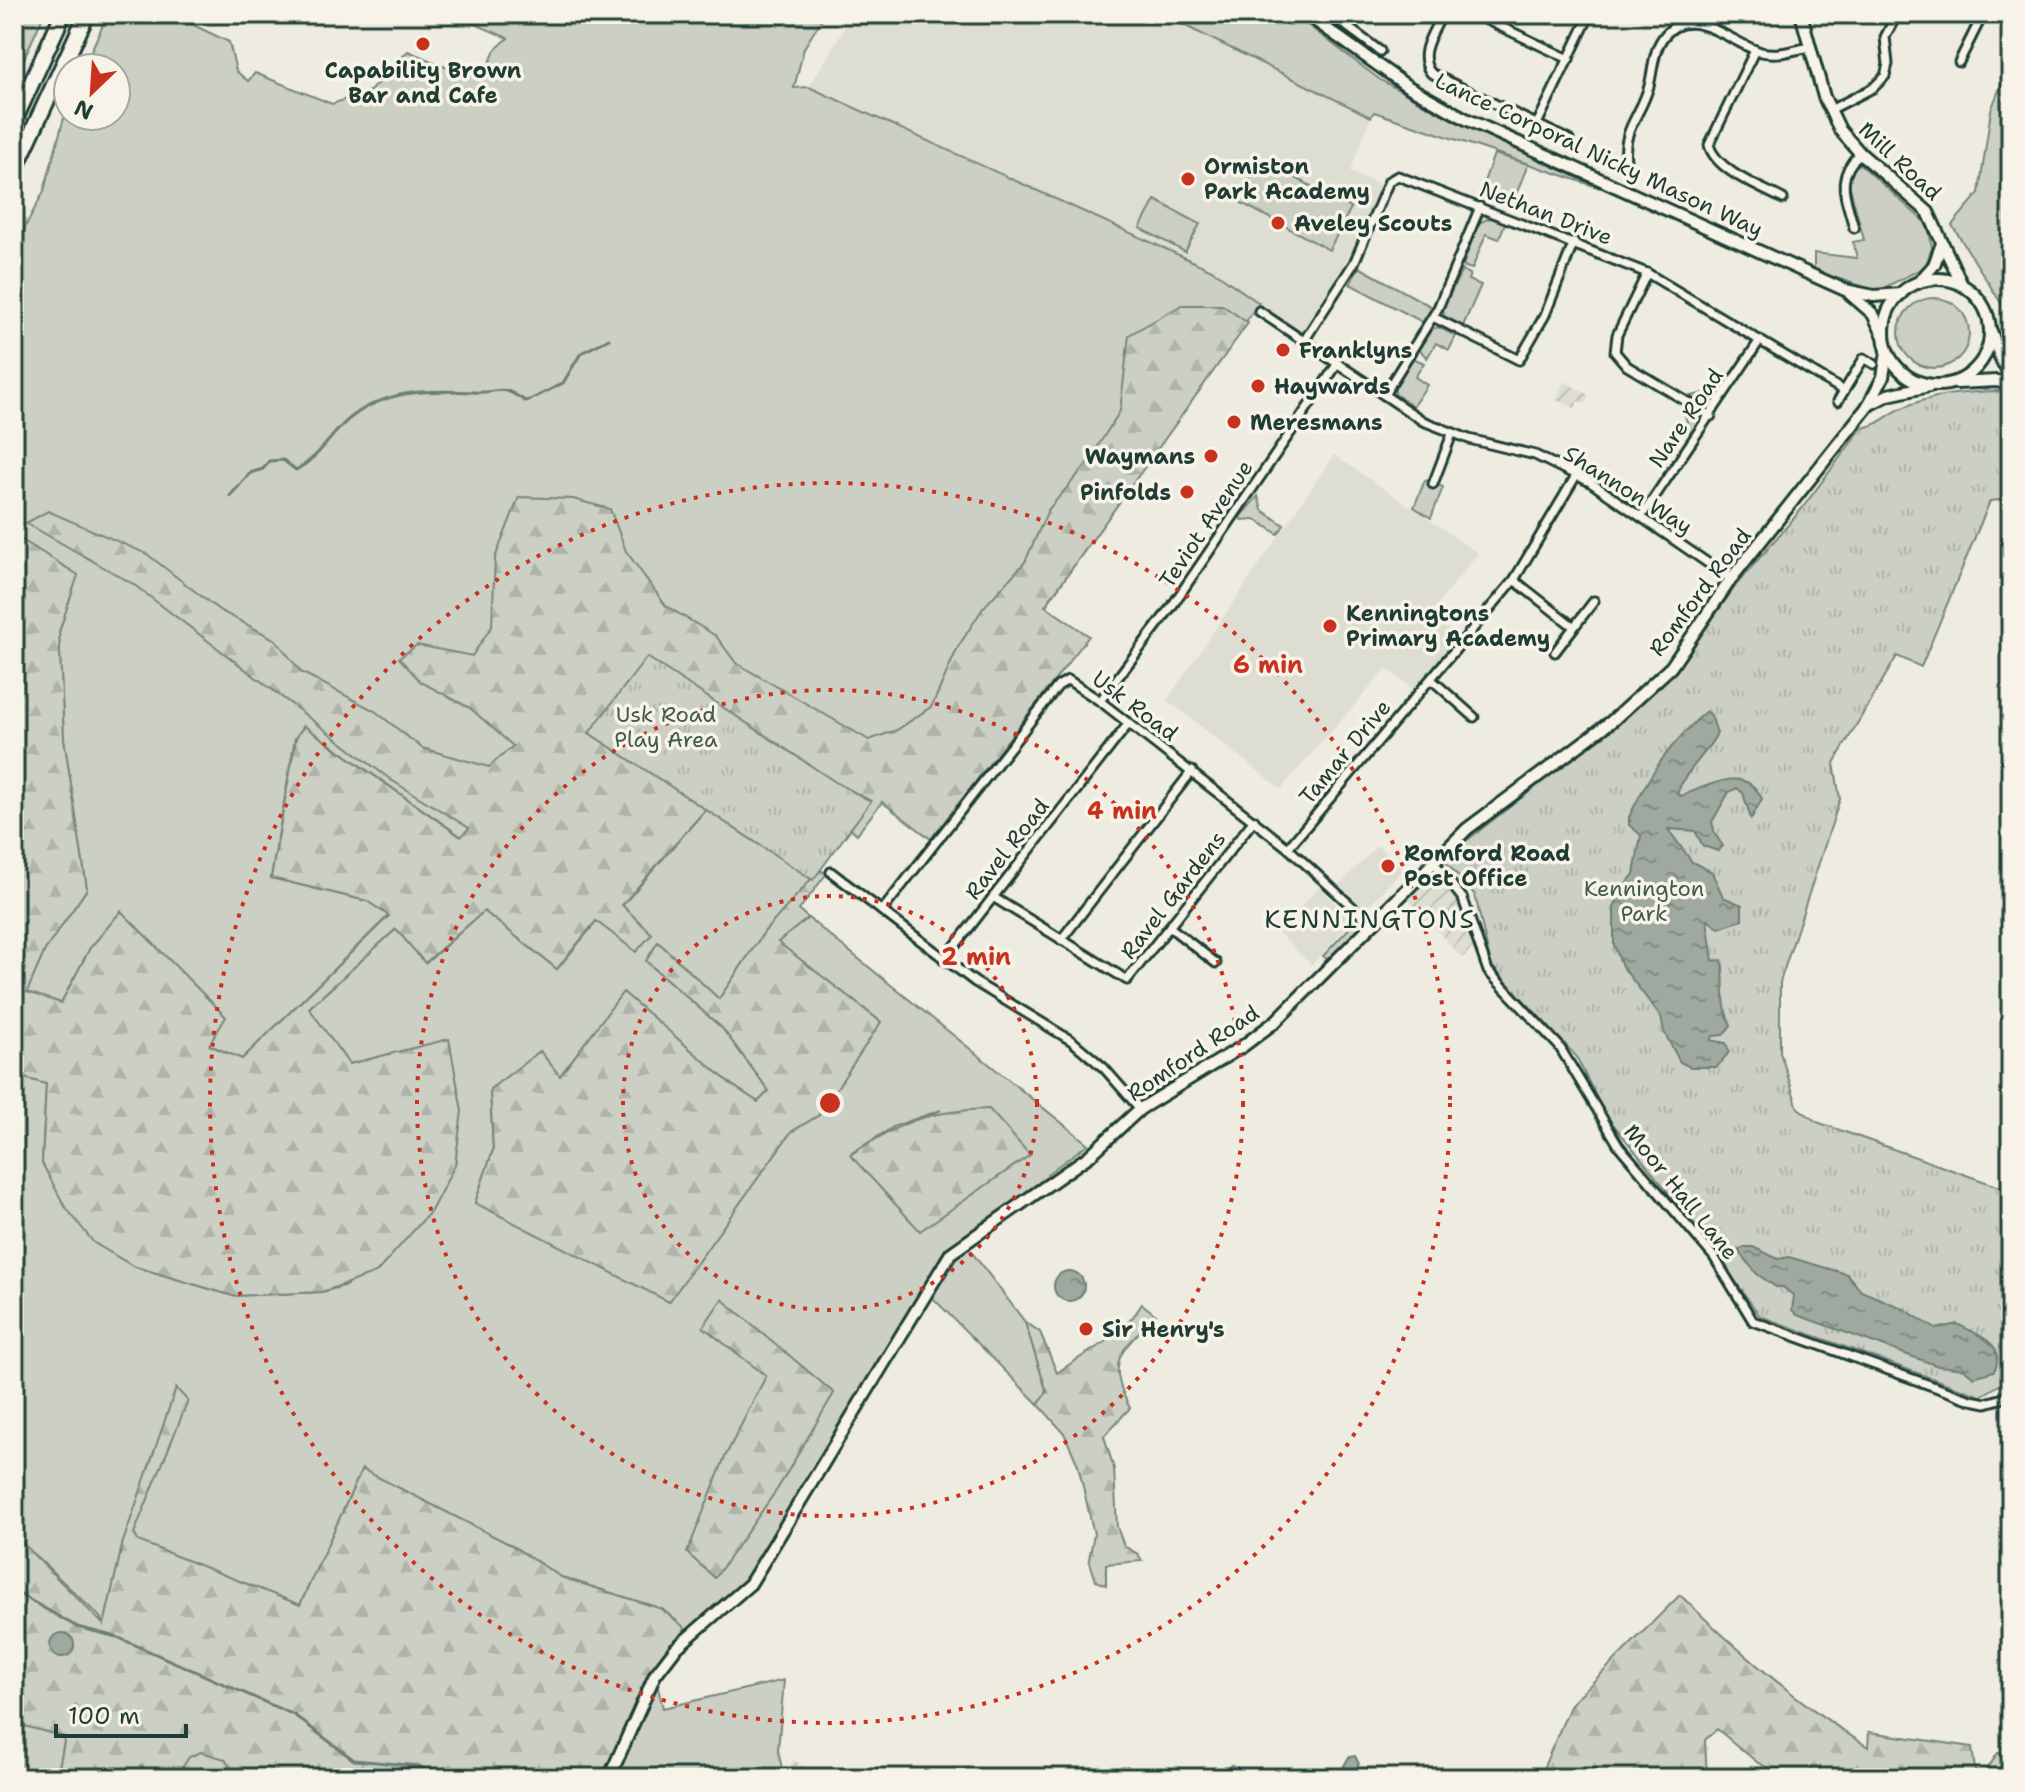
<svg xmlns="http://www.w3.org/2000/svg" width="2025" height="1792" font-family="'Shantell Sans',sans-serif">
	<style>
		.built { fill: #ddddd2 }
		.industrial { fill: url(#industrial-furrows) }
		.green { fill: #cccfc4; stroke: #76867c; stroke-width: 2; fill-rule: evenodd }
		.forest { fill: url(#forest-firs); stroke: #76867c; stroke-width: 2 }
		.park { fill: url(#park-tufts); stroke: #76867c; stroke-width: 2 }
		.water { fill: url(#water-ripples); stroke: #6c7e74; stroke-width: 2 }
		.lines { fill: none; stroke-linecap: round; stroke-linejoin: round }
		.stream { stroke: #6c7e74; stroke-width: 3 }
		.street-casing { stroke: #1f3d34; stroke-width: 13 }
		.secondary-casing { stroke: #1f3d34; stroke-width: 16 }
		.highway-casing { stroke: #1f3d34; stroke-width: 20 }
		.street { stroke: #f7f3e8; stroke-width: 7 }
		.secondary { stroke: #f7f3e8; stroke-width: 10 }
		.highway { stroke: #f7f3e8; stroke-width: 14 }
		.ring { fill: none; stroke: #c8321e; stroke-width: 4; stroke-dasharray: 4 8 }
		.poi-dot { fill: #c8321e; stroke: #f7f3e8; stroke-width: 3 }
		.labels { text-anchor: middle; dominant-baseline: central; stroke-width: 7; stroke-linejoin: round; paint-order: stroke }
		.poi-label { font-size: 22px; font-weight: bold; fill: #1f3d34; stroke: #f7f3e8; text-anchor: start }
		.street-label { font-size: 22px; fill: #1f3d34; stroke: #f7f3e8 }
		.park-label { font-size: 22px; fill: #425a51; stroke: #f7f3e8 }
		.quarter-label { font-size: 26px; letter-spacing: 2px; fill: #1f3d34; stroke: #f7f3e8 }
		.centre { fill: #c8321e; stroke: #f7f3e8; stroke-width: 4 }
		.ring-label { font-size: 24px; text-anchor: middle; font-weight: bold; fill: #c8321e; stroke: #f7f3e8; stroke-width: 7; stroke-linejoin: round; paint-order: stroke }
	</style>
	<defs>
		<pattern id="industrial-furrows" width="10" height="10" patternUnits="userSpaceOnUse" patternTransform="scale(2)"><rect width="10" height="10" fill="#ddddd2"/><path d="M-1 1l2-2M0 10L10 0M9 11l2-2" fill="none" stroke="#bdbfb5"/></pattern>
		<pattern id="forest-firs" width="22" height="20" patternUnits="userSpaceOnUse" patternTransform="scale(2)"><rect width="22" height="20" fill="#cccfc4"/><path d="M5 1l3.5 6h-7zM16 11l3.5 6h-7z" fill="#afb3a9"/></pattern>
		<pattern id="park-tufts" width="24" height="20" patternUnits="userSpaceOnUse" patternTransform="scale(2)"><rect width="24" height="20" fill="#cccfc4"/><path d="M3 7l-1-3M5 7V3M7 7l1-3M15 17l-1-3M17 17v-4M19 17l1-3" fill="none" stroke="#afb3a9"/></pattern>
		<pattern id="water-ripples" width="26" height="14" patternUnits="userSpaceOnUse" patternTransform="scale(2)"><rect width="26" height="14" fill="#9fa99f"/><path d="M2 4q2-2 4 0t4 0M15 11q2-2 4 0t4 0" fill="none" stroke="#818b82"/></pattern>
	</defs>
	<rect width="100%" height="100%" fill="#eeece1"/>
	<filter id="ink" filterUnits="userSpaceOnUse"><feTurbulence type="fractalNoise" baseFrequency=".0125" numOctaves="2"/><feDisplacementMap in="SourceGraphic" scale="16" xChannelSelector="R" yChannelSelector="G"/><feConvolveMatrix kernelMatrix="1 2 1 2 8 2 1 2 1" color-interpolation-filters="sRGB"/></filter>
	<g filter="url(#ink)">
		<!-- built -->
		<g class="built">
			<path d="M853 14H1161L1371 117 1350 172 1380 185 1351 254 1304 333 1212 270 809 87Z"/>
			<path d="M1334 455 1478 553 1430 614 1458 638 1414 690 1387 668 1281 789 1167 700Z"/>
			<path d="M1378 845 1403 870 1365 909 1339 885Z"/>
			<path d="M1319 887 1348 916 1345 929 1312 965 1277 932Z"/>
		</g>
		<!-- industrial -->
		<g class="industrial">
			<path d="M1564 381 1589 395 1585 404 1578 401 1575 408 1556 400Z"/>
			<path d="M1439 875 1462 904 1475 946 1462 958 1406 897 1421 880Z"/>
			<path d="M793 1760 824 1778H784Z"/>
		</g>
		<!-- green -->
		<g class="green">
			<path d="M14 14H44L14 81Z"/>
			<path d="M108 14H188L185 21 229 42 236 71 248 81 255 73 332 104 370 91 408 51 464 75H485L495 50 508 38 452 14H825L804 48 794 88 809 87 1212 270 1259 303 1045 607 882 802 837 783 462 837 304 726 295 738 271 878 367 901 389 915 242 1059 209 1045 90 948 61 1003 26 992 45 950 87 889 64 739 59 632 77 575 14 535V248L44 191 68 103V116H116V68H83Z"/>
			<path d="M1161 14H1293L1379 79 1451 119 1600 188 1374 112 1371 117Z"/>
			<path d="M2011 60V319L1952 225 1979 193 1991 110Z"/>
			<path d="M1494 154 1528 164 1512 205 1480 193Z"/>
			<path d="M1261 159 1351 208 1329 250 1238 201Z"/>
			<path d="M1860 164 1928 225 1932 248 1925 267 1878 291 1814 271V253L1857 258 1853 242 1864 240 1847 176 1850 170Z"/>
			<path d="M1155 200 1200 224 1185 252 1140 228Z"/>
			<path d="M1491 217 1505 223 1499 239 1486 234 1472 269 1463 266 1477 224Z"/>
			<path d="M1359 267 1432 307 1424 323 1350 284Z"/>
			<path d="M1462 270 1470 274 1468 280 1481 285 1463 326 1444 316 1443 308Z"/>
			<circle cx="1934" cy="333" r="35"/>
			<path d="M1438 327 1456 336 1449 350 1436 343 1427 358 1419 349 1432 329Z"/>
			<path d="M1413 358 1424 363 1415 377 1427 385 1413 406 1395 394V385Z"/>
			<path d="M1719 390 1711 405H1705L1691 396Z"/>
			<path d="M1683 406 1698 415 1700 421 1690 435Z"/>
			<path d="M1425 480 1443 487 1431 518 1414 507Z"/>
			<path d="M1258 496 1262 510 1284 525 1278 534 1255 519 1242 520 1240 517Z"/>
			<path d="M706 809 813 880 765 931 719 999 658 942 646 961 722 1028 769 1091 758 1102 732 1085 623 993 559 1077 490 1089 493 1150 475 1203 698 1259 791 1132 819 1115 880 1021 777 942 808 918 1088 1144 1047 1174 1052 1182 964 1242 1025 1322 1047 1393 1038 1404 927 1292 759 1571 687 1638 662 1609 561 1577 511 1545 362 1469 300 1605 137 1541 134 1533 123 1542 104 1626 100 1617 14 1535V1075L46 1084 42 1163 133 1266 233 1296 322 1292 347 1285 349 1064 308 1009 396 929 426 963 484 911 557 969 597 921 622 906ZM941 1110 850 1154 895 1126Z"/>
			<path d="M1357 920 1362 921 1353 938 1328 960 1323 956Z"/>
			<path d="M784 1680 778 1750 784 1778H615L657 1684 663 1708Z"/>
			<path d="M14 1723 65 1737 57 1778H14Z"/>
			<path d="M1998 1753 2011 1756V1778H1981Z"/>
		</g>
		<!-- forest -->
		<g class="forest">
			<path d="M1182 305H1222L1248 323 1045 606 1089 636 931 839 882 802 857 834 850 828 870 801 837 783 589 733 706 809 622 905 652 934 636 952 596 921 557 969 484 911 425 963 396 929 309 1008 349 1064 449 1039 462 1111 455 1165 431 1211 376 1273 322 1292 233 1296 133 1266 94 1243 64 1205 42 1163 46 1084 14 1075V535L78 575 59 632 64 739 87 889 45 950 27 992 61 1003 90 948 121 911 226 1017 209 1045 242 1059 389 916 367 901 271 878 296 738 304 726 461 837 469 828 391 780 133 584 26 523 48 511 147 554 219 610 276 640 301 672 375 711 422 748 489 767 513 746 470 708 421 682 399 658 417 645 472 656 492 626 495 558 519 497 573 499 610 509 626 551 666 606 716 636 736 663 869 740 897 730 932 706 958 647 983 608 1025 562 1048 510 1086 465 1120 411 1129 335Z"/>
			<path d="M819 870 827 873 799 910 808 918 778 942 881 1022 819 1115 791 1132 669 1302 475 1203 493 1150 490 1089 540 1051 560 1076 623 992 732 1085 758 1102 769 1091 722 1028 646 961 658 942 719 999 765 931Z"/>
			<path d="M989 1109 1030 1155 920 1231 850 1155C902 1121 926 1111 989 1109Z"/>
			<path d="M722 1299 834 1393 778 1488 715 1578 687 1553 725 1457 766 1376 703 1327Z"/>
			<path d="M1142 1304 1156 1315C1122 1351 1104 1359 1130 1408L1104 1436 1114 1469 1117 1527 1124 1546 1138 1554 1142 1561 1106 1564V1585L1096 1581 1089 1559 1094 1534 1078 1465 1064 1433 1038 1404 1047 1392 1025 1322 1040 1332 1057 1373C1091 1348 1119 1341 1142 1304Z"/>
			<path d="M176 1388 188 1401 134 1533 138 1541 300 1605 362 1469 511 1545 561 1577 662 1609 684 1627 687 1638 648 1689 609 1778H233L234 1774 176 1778H57L65 1737 14 1723V1535L104 1625 123 1542Z"/>
			<path d="M1680 1595C1739 1652 1798 1703 1868 1747L1869 1732 1972 1747 1976 1778H1790L1758 1763 1717 1729 1705 1740 1707 1778H1539L1571 1704Z"/>
		</g>
		<!-- park -->
		<g class="park">
			<path d="M1999 391 2011 395V499L1990 501 1921 667 1897 656 1834 763 1840 799 1780 982V1052L1798 1108 1817 1122 2011 1191V1378L1981 1396 1760 1316 1698 1229 1604 1113 1576 1056 1491 965 1475 895 1443 859 1615 725 1676 671 1737 584 1800 511 1862 428C1879 425 1886 416 1900 409 1931 394 1966 392 1999 391Z"/>
			<path d="M647 657 837 783 871 801 813 880 589 733Z"/>
			<path d="M201 1752 225 1759 234 1774 233 1778H176L189 1757Z"/>
		</g>
		<!-- water -->
		<g class="water">
			<path d="M1706 711 1711 715 1717 733C1706 756 1685 770 1677 794L1681 796C1708 786 1746 763 1762 799L1751 819 1743 793 1737 788 1729 792 1712 822 1715 834 1723 846 1718 851 1703 846 1695 831 1668 829 1692 862 1712 872 1723 897 1742 905V920L1719 928 1707 920 1713 961 1722 960C1726 985 1720 1003 1731 1025L1723 1035 1713 1036 1711 1040 1726 1043 1729 1052 1717 1067H1690L1680 1062 1664 1032 1661 1017 1622 966 1614 945V908L1619 893 1634 874 1641 835 1629 825V817C1652 769 1668 747 1706 711Z"/>
			<path d="M1744 1247H1753L1778 1259 1789 1257 1847 1274 1861 1291 1902 1308 1936 1329 1957 1324C1977 1334 2008 1344 1994 1371L1974 1377 1964 1369 1938 1366 1797 1315 1792 1310 1794 1296 1783 1287H1776L1757 1274 1738 1251Z"/>
			<circle cx="1069" cy="1286" r="15"/>
			<circle cx="62" cy="1645" r="12"/>
			<path d="M1355 1756 1359 1764 1349 1778H1337L1349 1757Z"/>
			<path d="M1231 1765 1258 1778H1217Z"/>
		</g>
		<g class="lines">
			<!-- stream -->
			<g class="stream">
				<path d="M230 496 250 473 263 469 269 461 283 460 296 470C320 457 329 436 349 419 386 389 429 390 473 392 503 394 497 382 525 401L530 400 563 383 581 353 609 339"/>
				<path d="M14 1591 77 1627 117 1637 294 1715 354 1760 419 1766 438 1778"/>
			</g>
			<defs>
				<g id="street">
					<path d="M1330 14 1380 51"/>
					<path d="M1442 14C1434 32 1416 54 1431 73L1569 140"/>
					<path d="M1474 14 1569 59"/>
					<path d="M1755 50 1709 145C1716 171 1761 187 1783 199"/>
					<path d="M1959 62 1983 14"/>
					<path d="M1830 110 1873 88 1885 76 1888 64 1885 37 1897 14"/>
					<path d="M1537 124 1590 14"/>
					<path d="M1626 161C1622 128 1641 116 1649 86 1653 71 1653 52 1662 39 1688 0 1732 44 1761 52 1778 56 1794 50 1810 47"/>
					<path d="M1854 228C1846 196 1834 179 1860 153"/>
					<path d="M1647 273 1617 335 1615 352 1627 366 1711 416"/>
					<path d="M1259 311 1423 421 1469 439 1535 455 1590 482 1731 579"/>
					<path d="M1433 317 1519 360 1545 315 1574 242"/>
					<path d="M1304 341 1354 263 1389 181 1398 176 1647 273 1844 391 1838 401"/>
					<path d="M1844 391 1864 358 1874 364"/>
					<path d="M1384 395 1438 308 1480 207"/>
					<path d="M1433 484 1452 434"/>
					<path d="M1641 517 1760 340"/>
					<path d="M1514 580 1574 627 1594 601"/>
					<path d="M1555 652 1574 627"/>
					<path d="M1431 679 1474 717"/>
					<path d="M1100 701 1172 606 1338 363"/>
					<path d="M1288 848 1514 580 1577 474"/>
					<path d="M1433 861 1463 899 1488 971 1559 1046 1619 1146 1714 1257 1753 1321 1971 1400 1986 1403 2011 1396"/>
					<path d="M831 872 882 911"/>
					<path d="M993 897 1127 980 1254 820"/>
					<path d="M1171 928 1216 963"/>
					<path d="M1061 940 1192 771"/>
					<path d="M944 960 1129 723"/>
					<path d="M1140 1109 1104 1068 1072 1041 975 982 882 911 1058 686 1068 680 1100 701 1288 848 1370 923"/>
				</g>
				<g id="secondary">
					<path d="M1306 14 1407 86 1466 119 1845 290 1874 296 1901 294"/>
					<path d="M1801 14 1824 97 1840 130 1860 153 1928 212 1962 285"/>
					<circle cx="1937" cy="332" r="53"/>
					<path d="M1918 283 1934 265 1941 246"/>
					<path d="M1850 294 1873 314 1884 336"/>
					<path d="M1991 331 2002 362 2011 374"/>
					<path d="M1957 383 1997 381 2011 384"/>
					<path d="M1868 405 1888 395 1929 386"/>
					<path d="M609 1778 655 1675 675 1649 750 1584 951 1253 1089 1156 1140 1109 1243 1046 1276 1021 1467 829 1612 721 1671 667 1731 579 1868 406 1883 377 1887 352"/>
				</g>
				<g id="highway">
					<path d="M14 121 63 14"/>
					<path d="M14 171 87 14"/>
				</g>
			</defs>
			<!-- street casing -->
			<use href="#street" class="street-casing"/>
			<!-- secondary casing -->
			<use href="#secondary" class="secondary-casing"/>
			<!-- highway casing -->
			<use href="#highway" class="highway-casing"/>
			<!-- street -->
			<use href="#street" class="street"/>
			<!-- secondary -->
			<use href="#secondary" class="secondary"/>
			<!-- highway -->
			<use href="#highway" class="highway"/>
		</g>
	</g>
	<!-- distance rings -->
	<g class="ring">
		<circle cx="830" cy="1103" r="207"/>
		<circle cx="830" cy="1103" r="413"/>
		<circle cx="830" cy="1103" r="620"/>
	</g>
	<!-- markers -->
	<g class="poi-dot">
		<circle cx="423" cy="44" r="8"/>
		<circle cx="1188" cy="179" r="8"/>
		<circle cx="1278" cy="223" r="8"/>
		<circle cx="1283" cy="350" r="8"/>
		<circle cx="1258" cy="386" r="8"/>
		<circle cx="1234" cy="422" r="8"/>
		<circle cx="1211" cy="456" r="8"/>
		<circle cx="1187" cy="492" r="8"/>
		<circle cx="1330" cy="626" r="8"/>
		<circle cx="1388" cy="866" r="8"/>
		<circle cx="1086" cy="1329" r="8"/>
	</g>
	<g class="labels">
		<!-- poi labels -->
		<g class="poi-label">
			<text x="423" y="70" text-anchor="middle">Capability Brown<tspan x="423" dy="25">Bar and Cafe</tspan></text>
			<text x="1204" y="166">Ormiston<tspan x="1204" dy="25">Park Academy</tspan></text>
			<text x="1294" y="223">Aveley Scouts</text>
			<text x="1299" y="350">Franklyns</text>
			<text x="1274" y="386">Haywards</text>
			<text x="1250" y="422">Meresmans</text>
			<text x="1195" y="456" text-anchor="end">Waymans</text>
			<text x="1171" y="492" text-anchor="end">Pinfolds</text>
			<text x="1346" y="613">Kenningtons<tspan x="1346" dy="25">Primary Academy</tspan></text>
			<text x="1404" y="853">Romford Road<tspan x="1404" dy="25">Post Office</tspan></text>
			<text x="1102" y="1329">Sir Henry's</text>
		</g>
		<!-- street labels -->
		<g class="street-label">
			<text transform="translate(1599 155) rotate(25)">Lance Corporal Nicky Mason Way</text>
			<text transform="translate(1900 161) rotate(43)">Mill Road</text>
			<text transform="translate(1546 213) rotate(21)">Nethan Drive</text>
			<text transform="translate(1686 418) rotate(-56)">Nare Road</text>
			<text transform="translate(1628 490) rotate(32)">Shannon Way</text>
			<text transform="translate(1206 524) rotate(-56)">Teviot Avenue</text>
			<text transform="translate(1700 592) rotate(-53)">Romford Road</text>
			<text transform="translate(1135 706) rotate(37)">Usk Road</text>
			<text transform="translate(1345 752) rotate(-50)">Tamar Drive</text>
			<text transform="translate(1007 849) rotate(-52)">Ravel Road</text>
			<text transform="translate(1173 895) rotate(-52)">Ravel Gardens</text>
			<text transform="translate(1193 1053) rotate(-34)">Romford Road</text>
			<text transform="translate(1681 1192) rotate(51)">Moor Hall Lane</text>
		</g>
		<!-- park labels -->
		<g class="park-label">
			<text x="666" y="714">Usk Road<tspan x="666" dy="25">Play Area</tspan></text>
			<text x="1644" y="888">Kennington<tspan x="1644" dy="25">Park</tspan></text>
		</g>
		<!-- quarter labels -->
		<g class="quarter-label">
			<text x="1370" y="918">KENNINGTONS</text>
		</g>
	</g>
	<circle cx="830" cy="1103" r="12" class="centre"/>
	<g class="ring-label">
		<text x="1268" y="673">6 min</text>
		<text x="1122" y="819">4 min</text>
		<text x="976" y="965">2 min</text>
	</g>
	<!-- margin -->
	<rect width="2025" height="1792" fill="none" stroke="#f7f3e8" stroke-width="48"/>
	<rect x="24" y="24" width="1977" height="1744" fill="none" stroke="#1f3d34" stroke-width="3" filter="url(#ink)"/>
	<!-- north arrow -->
	<g transform="translate(92 92) rotate(205)"><circle r="38" fill="#f7f3e8" stroke="#a1aaa0" stroke-width="2"/>
	<path d="M0-6L14 30L0 20L-14 30Z" fill="#c8321e"/>
	<text y="-12" font-size="22" font-weight="bold" text-anchor="middle" fill="#1f3d34">N</text>
	</g>
	<!-- scale -->
	<path d="M56 1724v12h130v-12" fill="none" stroke="#1f3d34" stroke-width="4"/>
	<text x="68" y="1724" font-size="24" fill="#1f3d34" stroke="#f7f3e8" stroke-width="6" paint-order="stroke">100 m</text>
</svg>
